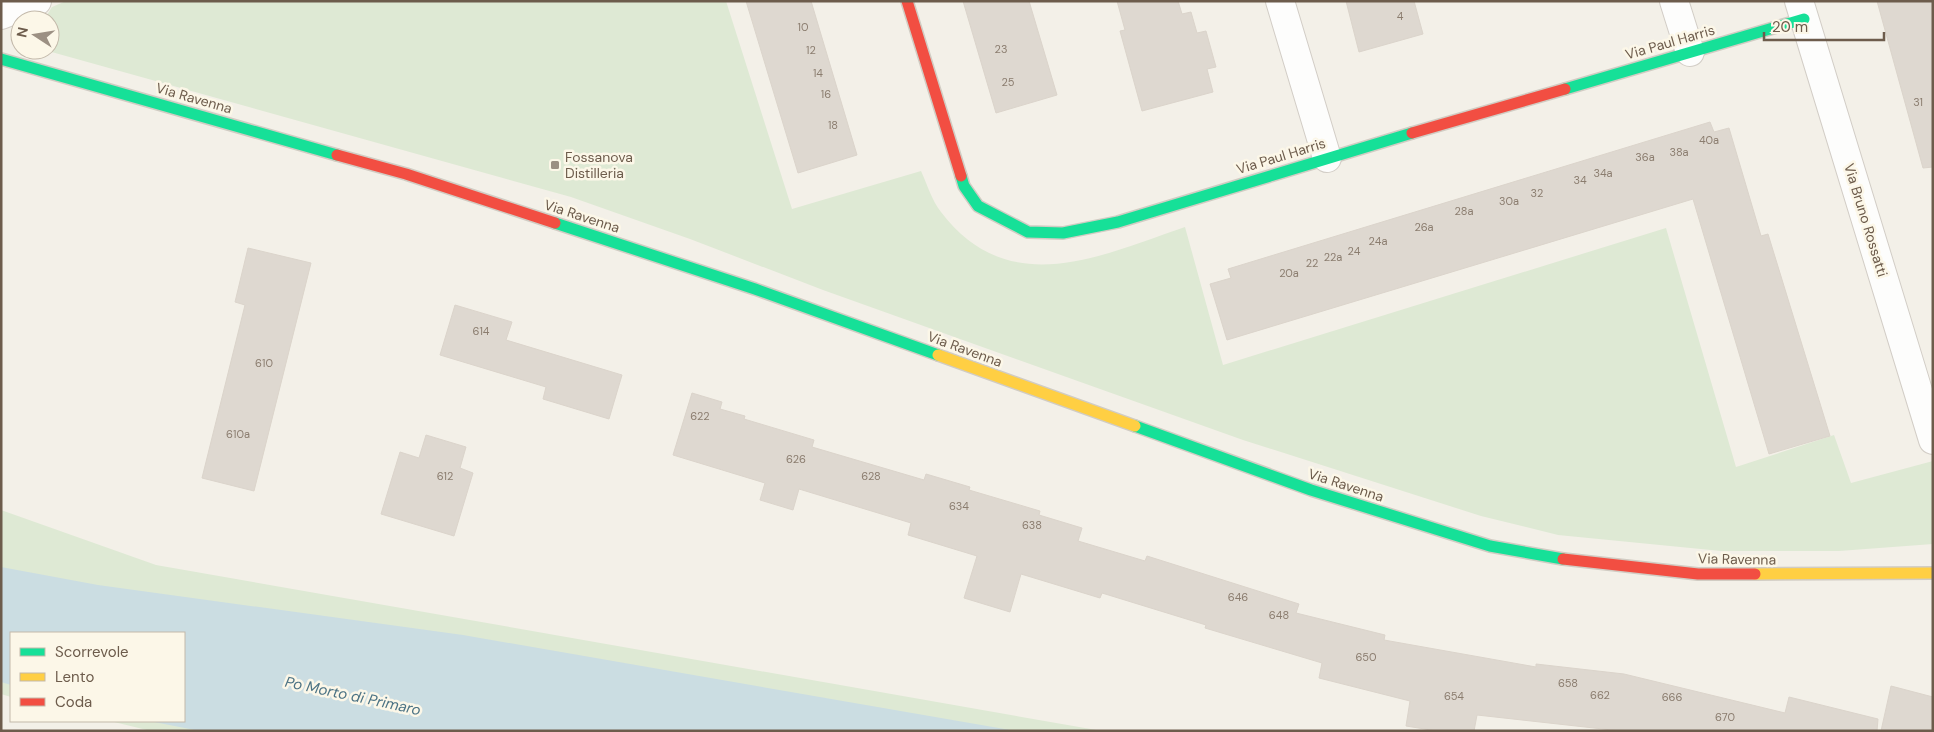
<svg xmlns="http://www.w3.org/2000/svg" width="1934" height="732" font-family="'DM Sans',sans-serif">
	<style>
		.green { fill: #dee9d4 }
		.water { fill: #cbdde2 }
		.building { fill: #ded8d0; stroke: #dbd4cb }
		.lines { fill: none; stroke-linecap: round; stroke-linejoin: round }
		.street-casing { stroke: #d2cdc6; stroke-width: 30 }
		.fast-casing { stroke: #d1ccc3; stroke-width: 14 }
		.slow-casing { stroke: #d1ccc3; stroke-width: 14 }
		.jam-casing { stroke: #d1ccc3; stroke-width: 14 }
		.street { stroke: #fdfdfc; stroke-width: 28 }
		.fast { stroke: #16e098; stroke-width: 11 }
		.slow { stroke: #ffcf43; stroke-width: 11 }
		.jam { stroke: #f24e42; stroke-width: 11 }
		.poi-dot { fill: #9c9083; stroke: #fcf7e8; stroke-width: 2 }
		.labels { text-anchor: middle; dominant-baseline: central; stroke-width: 5; stroke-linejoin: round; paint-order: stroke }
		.number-label { font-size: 11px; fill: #8b7d6f }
		.street-label { font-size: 14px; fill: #6d5c4c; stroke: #fcf7e8 }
		.poi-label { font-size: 14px; fill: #6d5c4c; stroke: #fcf7e8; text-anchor: start }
		.water-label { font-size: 15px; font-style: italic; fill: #4c7384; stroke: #fcf7e8 }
	</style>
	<rect width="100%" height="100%" fill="#f3f0e8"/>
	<!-- green -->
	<g class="green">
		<path d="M66 1H726L792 209 921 171C927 184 932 201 941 212 1009 301 1100 256 1185 227L1223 365 1666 228 1736 467 1834 435 1851 483 1933 461V544L1839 551H1721L1558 535 1481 516 1243 440 823 290 690 239 571 197 48 51 50 50V20H44L52 7Z"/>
		<path d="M1 510 156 565 1102 731H151L110 721H184V633H11V697L1 694Z"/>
	</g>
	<!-- water -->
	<path class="water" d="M1 567 98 585 463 635 1016 731H200L149 721H184V633H11V685L1 682Z"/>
	<!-- building -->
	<g class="building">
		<path d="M746 1H811L857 155 798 173Z"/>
		<path d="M963 1H1029L1057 95 996 113Z"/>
		<path d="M1117 1H1178L1182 14 1191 12 1197 33 1206 31 1216 67 1207 69 1213 92 1142 111 1120 31 1125 30Z"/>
		<path d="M1346 1H1414L1423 34 1359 52Z"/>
		<path d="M1877 1H1933V167L1923 168Z"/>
		<path d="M1710 122 1714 132 1729 128 1761 236 1768 234 1830 436 1769 454 1693 199 1227 340 1210 284 1231 278 1228 269Z"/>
		<path d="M248 248 311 263 254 491 202 478 245 305 235 302Z"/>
		<path d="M455 305 512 322 506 340 622 375 609 419 543 399 546 387 440 355Z"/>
		<path d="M692 393 722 402 720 409 745 416 744 419 814 440 812 447 924 480 926 474 970 487 969 490 1040 511 1039 515 1082 528 1078 541 1145 561 1147 556 1299 604 1296 613 1385 635 1384 640 1536 667V664L1624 674 1785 713 1789 697 1878 719 1877 731H1621L1477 715 1474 731H1437L1406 726 1410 701 1319 678 1322 663 1205 628 1206 625 1102 593 1100 598 1021 574 1010 612 964 598 977 556 908 535 911 523 799 489 793 510 760 500 765 483 673 455Z"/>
		<path d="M426 435 466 447 460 468 473 473 454 536 381 514 400 452 419 458Z"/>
		<path d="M1891 686 1933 697V731H1881Z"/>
	</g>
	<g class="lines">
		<defs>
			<g id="street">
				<path d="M1280 1 1327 158"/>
				<path d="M1674 1 1690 52"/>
				<path d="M1799 1 1933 440"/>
				<path d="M1 15 37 1"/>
			</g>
			<g id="fast">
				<path d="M1 59 337 155"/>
				<path d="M1565 89 1804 19"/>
				<path d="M961 176 964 186 978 206 1028 232 1063 233 1118 222 1412 133"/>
				<path d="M555 223 755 289 938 355"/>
				<path d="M1135 426 1311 490 1490 546 1563 559"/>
			</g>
			<g id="slow">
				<path d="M938 355 1135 426"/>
				<path d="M1755 574 1933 573"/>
			</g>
			<g id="jam">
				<path d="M907 1 961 176"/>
				<path d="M1412 133 1565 89"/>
				<path d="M337 155 406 174 555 223"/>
				<path d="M1563 559 1698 574H1755"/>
			</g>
		</defs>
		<!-- street casing -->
		<use href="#street" class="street-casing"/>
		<!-- fast casing -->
		<use href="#fast" class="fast-casing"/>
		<!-- slow casing -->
		<use href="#slow" class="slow-casing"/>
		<!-- jam casing -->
		<use href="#jam" class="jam-casing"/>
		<!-- street -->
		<use href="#street" class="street"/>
		<!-- fast -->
		<use href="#fast" class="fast"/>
		<!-- slow -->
		<use href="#slow" class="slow"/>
		<!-- jam -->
		<use href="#jam" class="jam"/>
	</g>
	<!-- markers -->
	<rect class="poi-dot" x="550" y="160" width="10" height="10" rx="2.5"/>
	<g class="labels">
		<!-- number labels -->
		<g class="number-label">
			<text x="1400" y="16">4</text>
			<text x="803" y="27">10</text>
			<text x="1001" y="49">23</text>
			<text x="811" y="50">12</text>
			<text x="818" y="73">14</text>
			<text x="1008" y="82">25</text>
			<text x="826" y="94">16</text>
			<text x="1918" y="102">31</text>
			<text x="833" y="125">18</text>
			<text x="1709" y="140">40a</text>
			<text x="1679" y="152">38a</text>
			<text x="1645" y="157">36a</text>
			<text x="1603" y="173">34a</text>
			<text x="1580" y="180">34</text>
			<text x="1537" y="193">32</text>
			<text x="1509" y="201">30a</text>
			<text x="1464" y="211">28a</text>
			<text x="1424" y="227">26a</text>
			<text x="1378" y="241">24a</text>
			<text x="1354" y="251">24</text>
			<text x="1333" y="257">22a</text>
			<text x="1312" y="263">22</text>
			<text x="1289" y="273">20a</text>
			<text x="481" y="331">614</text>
			<text x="264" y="363">610</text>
			<text x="700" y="416">622</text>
			<text x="238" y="434">610a</text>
			<text x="796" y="459">626</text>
			<text x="445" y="476">612</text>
			<text x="871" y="476">628</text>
			<text x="959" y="506">634</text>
			<text x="1032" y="525">638</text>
			<text x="1238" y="597">646</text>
			<text x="1279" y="615">648</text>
			<text x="1366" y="657">650</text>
			<text x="1568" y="683">658</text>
			<text x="1600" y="695">662</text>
			<text x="1454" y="696">654</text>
			<text x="1672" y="697">666</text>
			<text x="1725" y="717">670</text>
		</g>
		<!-- street labels -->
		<g class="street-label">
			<text transform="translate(1670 42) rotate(-16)">Via Paul Harris</text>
			<text transform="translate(194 98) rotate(16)">Via Ravenna</text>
			<text transform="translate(1281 156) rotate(-17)">Via Paul Harris</text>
			<text transform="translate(582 216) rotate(18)">Via Ravenna</text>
			<text transform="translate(1866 220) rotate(73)">Via Bruno Rossatti</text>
			<text transform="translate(965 349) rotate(20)">Via Ravenna</text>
			<text transform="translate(1346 485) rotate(18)">Via Ravenna</text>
			<text transform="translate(1737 559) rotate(1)">Via Ravenna</text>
		</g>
		<!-- poi labels -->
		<g class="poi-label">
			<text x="565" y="157">Fossanova<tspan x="565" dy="16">Distilleria</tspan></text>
		</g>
		<!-- water labels -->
		<g class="water-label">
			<text transform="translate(353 696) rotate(12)">Po Morto di Primaro</text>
		</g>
	</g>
	<!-- border -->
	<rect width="1934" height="732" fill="none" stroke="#6d5c4c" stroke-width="5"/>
	<!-- legend -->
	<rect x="10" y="632" width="175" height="90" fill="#fcf7e8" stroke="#c3b9aa"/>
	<rect x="20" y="648" width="25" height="8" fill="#16e098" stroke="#c3b9aa"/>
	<text x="55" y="657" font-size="15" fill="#6d5c4c">Scorrevole</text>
	<rect x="20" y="673" width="25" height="8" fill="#ffcf43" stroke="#c3b9aa"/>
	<text x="55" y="682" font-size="15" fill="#6d5c4c">Lento</text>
	<rect x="20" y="698" width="25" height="8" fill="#f24e42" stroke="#c3b9aa"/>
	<text x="55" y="707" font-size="15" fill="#6d5c4c">Coda</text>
	<!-- north arrow -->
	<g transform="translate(35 35) rotate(282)"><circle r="24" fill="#fcf7e8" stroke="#c3b9aa"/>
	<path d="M0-4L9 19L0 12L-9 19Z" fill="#9c9083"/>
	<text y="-8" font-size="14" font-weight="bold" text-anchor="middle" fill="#6d5c4c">N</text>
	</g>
	<!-- scale -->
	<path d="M1764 32v8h120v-8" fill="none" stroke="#6d5c4c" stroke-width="2.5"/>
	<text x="1772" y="32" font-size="15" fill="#6d5c4c" stroke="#fcf7e8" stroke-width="4" paint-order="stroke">20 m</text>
</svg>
